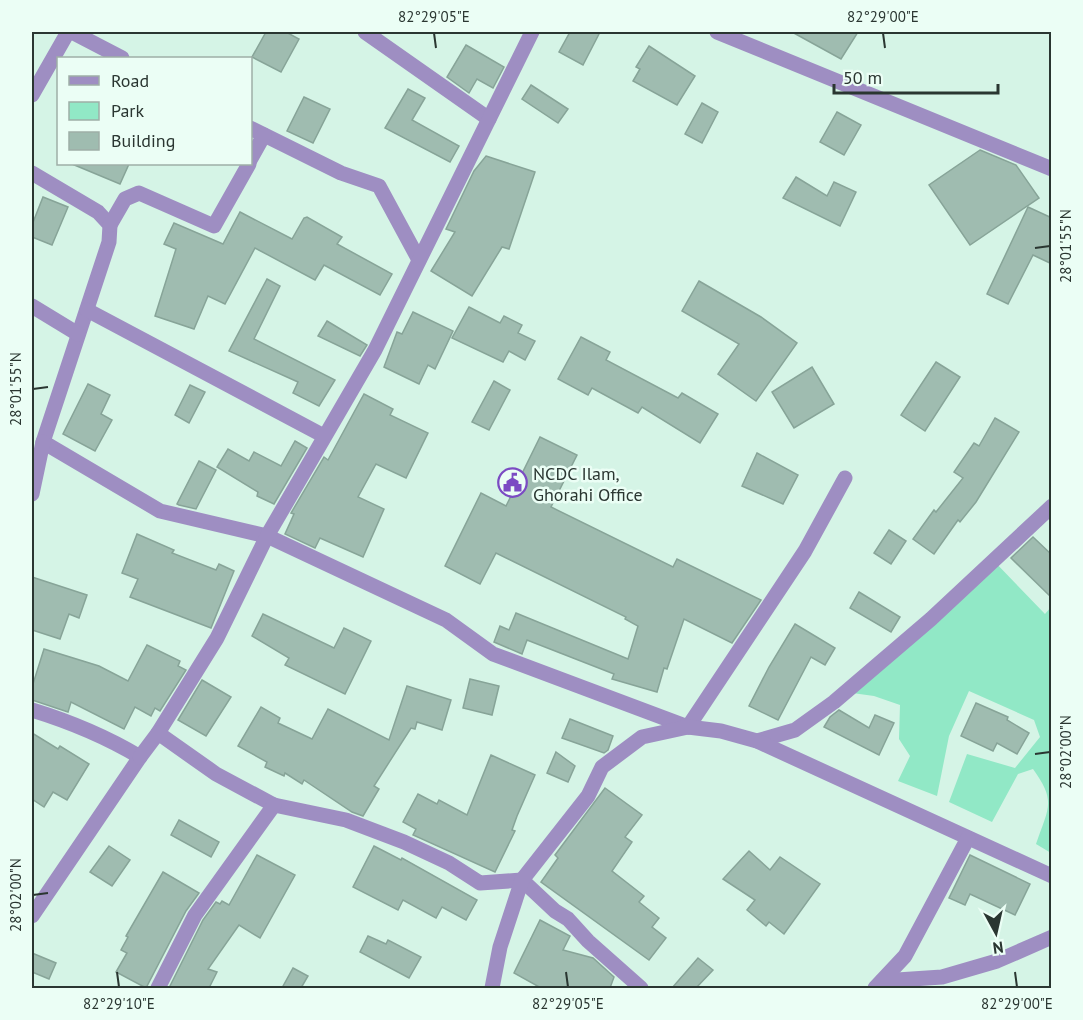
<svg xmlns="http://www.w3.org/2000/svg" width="1083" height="1020" font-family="'PT Sans',sans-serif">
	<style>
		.green { fill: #91e8c6 }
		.building { fill: #9fbcb0; stroke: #87a498; stroke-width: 1.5 }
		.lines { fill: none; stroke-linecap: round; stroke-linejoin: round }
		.minor { stroke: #9e8ec2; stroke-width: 15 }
		.ticks { fill: none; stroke: #2a3631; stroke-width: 2 }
		.labels { text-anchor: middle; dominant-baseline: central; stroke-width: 5; stroke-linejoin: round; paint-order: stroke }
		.poi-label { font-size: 18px; fill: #2a3631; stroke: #ebfef5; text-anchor: start }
		.neatline { fill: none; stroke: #2a3631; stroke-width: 2 }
		.ticks-label { font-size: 15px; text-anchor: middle; fill: #2a3631 }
	</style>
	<rect width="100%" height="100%" fill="#d5f4e6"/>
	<!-- green -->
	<path class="green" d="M992 559 1045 614 1051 607V853L1036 844C1048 808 1057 802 1033 769L1018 774 992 822 949 802 967 754 1015 768 1040 737 1034 720 969 691 949 736 937 796 898 781 910 756 899 739 900 705 874 696 845 692Z"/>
	<!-- building -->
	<g class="building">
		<path d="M266 32H286L299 39 281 72 252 57Z"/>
		<path d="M570 32H600L583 65 559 52Z"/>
		<path d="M792 32H858L841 59Z"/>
		<path d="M466 45 504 67 493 88 477 79 469 93 447 77Z"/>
		<path d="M649 46 695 76 677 105 633 81 640 69 636 67Z"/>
		<path d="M531 85 568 109 558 123 522 99Z"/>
		<path d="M408 89 425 98 412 120 459 146 450 162 385 128Z"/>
		<path d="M304 97 330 109 313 143 287 131Z"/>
		<path d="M702 103 718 112 702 143 685 134Z"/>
		<path d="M837 112 861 125 844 155 820 142Z"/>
		<path d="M980 150 1016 165 1039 198 970 245 929 185Z"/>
		<path d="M486 156 535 172 509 249 502 247 472 296 431 271 455 232 446 229 447 227 474 171Z"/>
		<path d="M72 164H129L120 184Z"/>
		<path d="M796 177 827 196 834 182 856 192 840 226 783 198Z"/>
		<path d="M43 197 68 207 52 245 32 237V225Z"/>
		<path d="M1028 207 1052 218V264L1033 255 1008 304 987 294Z"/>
		<path d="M240 212 292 239 304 218 307 217 342 237 337 244 392 274 380 295 324 265 315 280 255 248 225 304 208 296 194 329 155 316 176 249 164 244 174 223 223 244Z"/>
		<path d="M267 279 280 286 254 339 335 380 319 406 293 393 298 382 229 351Z"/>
		<path d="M699 281 761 317 797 343 756 401 718 374 739 344 682 311Z"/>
		<path d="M469 307 500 323 504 316 522 325 518 333 535 341 525 360 509 351 503 362 452 338Z"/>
		<path d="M413 312 453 331 435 369 428 365 419 384 384 367 397 332 402 334Z"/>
		<path d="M327 321 367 345 360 356 318 336Z"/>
		<path d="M581 337 610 352 606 360 678 398 682 393 718 414 700 443 642 407 638 413 592 388 588 395 558 379Z"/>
		<path d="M936 362 960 377 925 431 901 415Z"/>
		<path d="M812 367 834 404 794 428 772 392Z"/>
		<path d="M494 381 510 390 489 430 472 422Z"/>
		<path d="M88 384 110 395 101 414 112 420 95 451 63 434Z"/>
		<path d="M190 385 205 392 189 423 175 415Z"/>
		<path d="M364 394 393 409 390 415 428 433 406 478 376 464 358 497 384 509 363 557 320 538 315 548 285 534 294 514 291 513 324 457 328 460Z"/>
		<path d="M995 418 1019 432 976 502 960 522 958 520 934 554 913 539 934 510 936 512 963 478 954 472 974 443 979 446Z"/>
		<path d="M540 437 577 455 551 507 673 567 677 559 761 600 732 643 684 619 667 669 664 668 657 692 612 679 614 674 527 640 522 654 494 642 500 626 509 630 516 613 628 659 638 626 625 619 626 617 496 553 480 584 445 566 481 493 506 506Z"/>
		<path d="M295 441 307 448 274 504 257 496 258 492 217 467 228 449 249 461 254 452 281 466Z"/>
		<path d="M757 453 798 475 783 504 742 486Z"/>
		<path d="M199 461 216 470 196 509 179 505 177 504Z"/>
		<path d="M889 530 906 541 891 564 874 553Z"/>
		<path d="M137 534 174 550 172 553 216 570 219 564 234 571 211 628 130 597 138 579 122 573Z"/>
		<path d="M1033 537 1052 555V598L1011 558Z"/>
		<path d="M32 577 87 595 79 618 69 614 60 639 32 630Z"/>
		<path d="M859 592 900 617 891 632 850 608Z"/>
		<path d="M263 614 334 648 344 628 371 641 345 694 285 665 289 658 252 636Z"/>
		<path d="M795 624 835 648 825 665 811 657 778 720 749 706 769 667Z"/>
		<path d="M147 645 180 661 178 666 186 670 160 711 155 708 151 716 135 707 124 729 71 702 68 712 32 700V687L44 649 99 666 128 681Z"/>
		<path d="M470 679 499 686 492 715 463 708Z"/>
		<path d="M202 680 231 697 206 736 178 720Z"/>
		<path d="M407 686 451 700 442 730 417 722 415 729 411 728 374 786 379 789 363 816 352 812 304 780 302 784 285 773 284 776 265 767 267 762 238 746 261 707 280 718 278 723 312 739 328 709 389 740Z"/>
		<path d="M976 703 1008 717 1007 720 1029 733 1017 754 997 743 993 751 961 736Z"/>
		<path d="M839 710 869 728 875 715 894 723 879 755 824 727 830 717Z"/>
		<path d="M570 719 613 736 608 750 604 753 562 738Z"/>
		<path d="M32 733 58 749 60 746 89 764 67 800 53 792 44 807 32 799Z"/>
		<path d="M556 752 575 766 568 782 547 773Z"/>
		<path d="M491 755 535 775 517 816 512 830 515 831 495 872 413 835 416 829 403 822 418 794 437 804 439 800 467 815Z"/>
		<path d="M605 788 642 815 625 837 632 842 612 871 644 896 639 902 659 918 652 927 666 938 649 960 541 882 558 858 555 855Z"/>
		<path d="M179 820 219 842 211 857 171 835Z"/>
		<path d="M109 846 130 860 112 886 90 872Z"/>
		<path d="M374 846 401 860 402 858 477 900 466 920 442 907 436 918 403 900 398 910 353 887Z"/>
		<path d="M749 851 770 870 780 857 820 884 784 934 769 922 766 926 747 910 755 900 723 879Z"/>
		<path d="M257 855 295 875 260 938 239 925 208 969 217 972 209 988H169L203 920 216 902 220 904 222 901 229 905Z"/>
		<path d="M970 855 1030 884 1015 915 970 894 965 905 949 898Z"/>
		<path d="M163 872 199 893 186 911 146 988 116 972 127 953 121 950 128 937 126 936Z"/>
		<path d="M540 920 570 936 563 950 593 958 614 977 610 988H541L514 973Z"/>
		<path d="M368 936 386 944 388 940 421 957 409 978 360 952Z"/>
		<path d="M32 953 56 963 49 979 32 972Z"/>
		<path d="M698 958 713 970 696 988H672Z"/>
		<path d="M293 968 308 976 301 988H282Z"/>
	</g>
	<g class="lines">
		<!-- minor -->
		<g class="minor">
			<path d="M72 32 122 58"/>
			<path d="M365 32 489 119"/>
			<path d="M717 32 1052 169"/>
			<path d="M32 95 68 32"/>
			<path d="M250 128 341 173 379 186 419 260"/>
			<path d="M250 160 264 135"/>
			<path d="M32 173 98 212 110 225 109 242 43 442 160 511 267 536 446 620 493 654 688 727 805 551 845 478"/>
			<path d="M110 225 125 199 139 193 214 226 249 164"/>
			<path d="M32 306 78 334"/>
			<path d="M87 310 324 436"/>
			<path d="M32 494 43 442"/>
			<path d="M32 710C71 722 105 736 140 757L32 916"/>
			<path d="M158 733 217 638 267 536 375 350 532 32"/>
			<path d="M757 741 795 730 834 702 931 619 1052 506"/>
			<path d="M140 757 158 733 216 774 274 805 346 820 404 842 449 863 480 883 522 880 555 911 568 919 588 941 641 988"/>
			<path d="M882 981 942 977 997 961 1052 937"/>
			<path d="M158 988 195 915 274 805"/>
			<path d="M492 988 500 947 522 880 588 796 602 767 642 737 688 727 721 731 757 741 1052 876"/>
			<path d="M875 988 905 956 968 838"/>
		</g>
	</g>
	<!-- ticks -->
	<path class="ticks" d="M434 33 436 48M883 33 885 48M1035 248 1050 246M33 389 48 387M1035 754 1050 752M33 895 48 893M117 972 119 987M566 972 568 987M1015 972 1017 987"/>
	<!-- icons -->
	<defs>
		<symbol id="civic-ring" viewBox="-11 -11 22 22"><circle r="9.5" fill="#ebfef5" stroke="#7b4bc3" stroke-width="1.5"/><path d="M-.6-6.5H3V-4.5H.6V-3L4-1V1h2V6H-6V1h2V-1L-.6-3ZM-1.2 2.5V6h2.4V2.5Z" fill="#7b4bc3"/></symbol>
	</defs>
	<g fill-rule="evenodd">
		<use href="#civic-ring" x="496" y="466" width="33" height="33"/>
	</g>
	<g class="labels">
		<!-- poi labels -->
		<g class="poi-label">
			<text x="533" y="473">NCDC Ilam,<tspan x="533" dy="21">Ghorahi Office</tspan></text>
		</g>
	</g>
	<!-- border -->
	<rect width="1083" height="1020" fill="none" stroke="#ebfef5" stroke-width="66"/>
	<!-- legend -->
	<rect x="57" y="57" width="195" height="108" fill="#ebfef5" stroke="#9eaea7" stroke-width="1.5"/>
	<rect x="69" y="76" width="30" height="9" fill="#9e8ec2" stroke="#9eaea7" stroke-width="1.5"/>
	<text x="111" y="87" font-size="18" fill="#2a3631">Road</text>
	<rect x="69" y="102" width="30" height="18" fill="#91e8c6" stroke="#9eaea7" stroke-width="1.5"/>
	<text x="111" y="117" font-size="18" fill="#2a3631">Park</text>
	<rect x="69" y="132" width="30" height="18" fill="#9fbcb0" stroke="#9eaea7" stroke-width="1.5"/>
	<text x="111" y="147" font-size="18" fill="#2a3631">Building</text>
	<!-- north arrow -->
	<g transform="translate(996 933) rotate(172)" stroke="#ebfef5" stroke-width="4.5" paint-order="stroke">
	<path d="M0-4.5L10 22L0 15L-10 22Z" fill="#2a3631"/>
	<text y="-9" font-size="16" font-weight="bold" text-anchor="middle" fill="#2a3631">N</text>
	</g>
	<!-- scale -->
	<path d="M834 84v9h164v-9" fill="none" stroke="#2a3631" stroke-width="3"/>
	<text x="843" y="84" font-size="18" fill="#2a3631" stroke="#ebfef5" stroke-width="4.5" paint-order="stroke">50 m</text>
	<rect x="33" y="33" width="1017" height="954" class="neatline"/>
	<g class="ticks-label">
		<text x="434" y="22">82°29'05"E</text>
		<text x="883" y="22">82°29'00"E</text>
		<text transform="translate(1066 246) rotate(-90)" y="5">28°01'55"N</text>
		<text transform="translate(16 389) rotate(-90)" y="5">28°01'55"N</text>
		<text transform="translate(1066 752) rotate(-90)" y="5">28°02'00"N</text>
		<text transform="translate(16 895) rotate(-90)" y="5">28°02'00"N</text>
		<text x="119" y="1009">82°29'10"E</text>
		<text x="568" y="1009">82°29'05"E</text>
		<text x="1017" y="1009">82°29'00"E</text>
	</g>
</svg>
